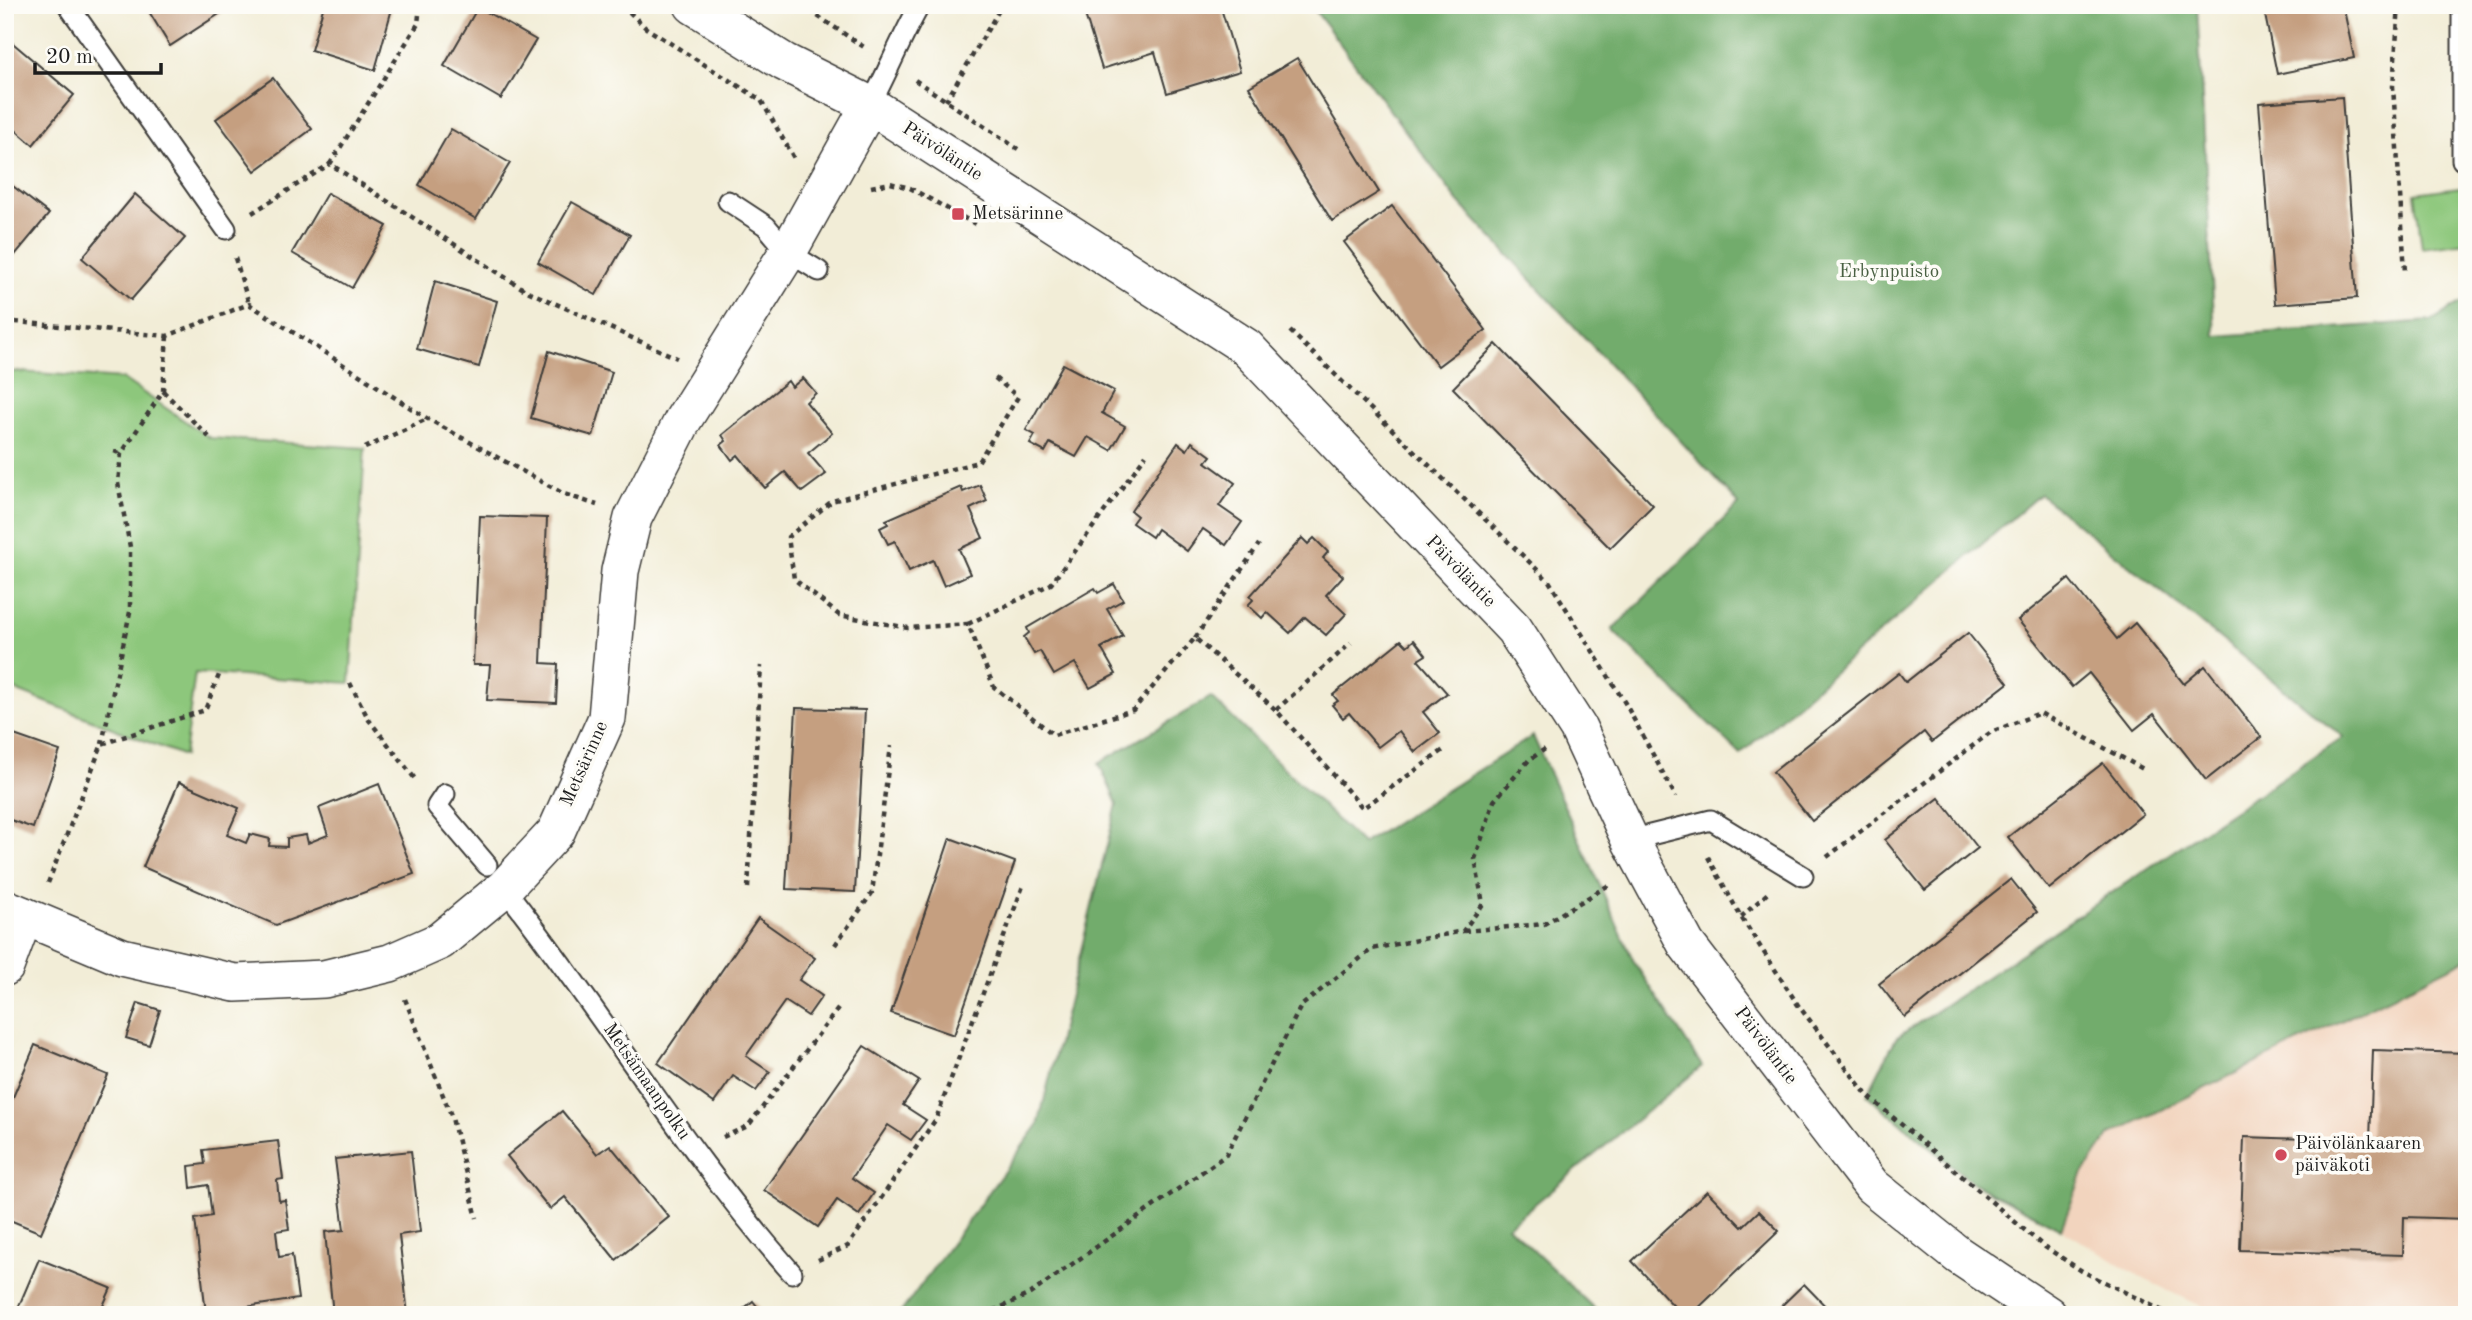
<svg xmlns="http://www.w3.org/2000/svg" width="2472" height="1320" font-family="'Old Standard TT',serif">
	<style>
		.built { fill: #f2d4be }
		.green { fill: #8dc77c; stroke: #54724c; stroke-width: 2 }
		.forest { fill: #72ac6c; stroke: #476444; stroke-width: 2 }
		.building { fill: #c59f80 }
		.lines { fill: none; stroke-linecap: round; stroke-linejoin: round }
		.service-casing { stroke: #3c3b38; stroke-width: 23 }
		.minor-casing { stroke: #3c3b38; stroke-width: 40 }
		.path { stroke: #3c3b38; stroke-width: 4.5; stroke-dasharray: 5 5; stroke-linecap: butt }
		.service { stroke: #fff; stroke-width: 19 }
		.minor { stroke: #fff; stroke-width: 37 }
		.poi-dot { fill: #d1495b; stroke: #fdfcf7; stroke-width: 2.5 }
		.labels { text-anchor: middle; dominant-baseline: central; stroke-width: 7; stroke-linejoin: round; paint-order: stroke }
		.street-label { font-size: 19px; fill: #1c1c1c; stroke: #fdfcf7 }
		.poi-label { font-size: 19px; fill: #1c1c1c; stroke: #fdfcf7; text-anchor: start }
		.park-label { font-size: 19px; fill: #496042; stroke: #fdfcf7 }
	</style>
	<rect width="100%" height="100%" fill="#fdfcf7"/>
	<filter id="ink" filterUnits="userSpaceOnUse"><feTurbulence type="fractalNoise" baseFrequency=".0143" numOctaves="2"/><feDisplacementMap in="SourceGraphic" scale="14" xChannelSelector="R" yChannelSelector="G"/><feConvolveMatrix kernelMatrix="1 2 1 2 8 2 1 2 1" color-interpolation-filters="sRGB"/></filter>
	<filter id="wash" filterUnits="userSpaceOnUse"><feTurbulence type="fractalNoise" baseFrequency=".00686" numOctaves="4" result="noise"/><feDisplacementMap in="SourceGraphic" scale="28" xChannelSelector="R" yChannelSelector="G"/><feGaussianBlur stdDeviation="1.57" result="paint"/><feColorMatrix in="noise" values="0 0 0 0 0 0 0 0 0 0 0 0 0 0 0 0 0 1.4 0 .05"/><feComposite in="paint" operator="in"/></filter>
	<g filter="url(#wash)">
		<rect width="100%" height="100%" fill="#f2edd7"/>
		<!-- built -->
		<path class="built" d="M2467 959V1315H2220L2142 1278 2061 1229 2082 1175 2110 1135Z"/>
		<!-- green -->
		<g class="green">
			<path d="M2467 186V242L2422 248 2415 193Z"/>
			<path d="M5 371 123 379 210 438 365 448 350 683 195 673 184 756 5 686Z"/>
		</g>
		<!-- forest -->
		<g class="forest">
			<path d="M1311 5H2197L2215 336 2431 321 2467 299V959L2110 1135 2082 1175 2061 1229 1973 1183 1867 1095 1896 1038 2343 737 2040 494 1740 754 1612 630 1739 504 1457 200Z"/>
			<path d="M1211 697 1362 844 1533 736 1634 962 1702 1066 1508 1226 1601 1315H899L1038 1125 1117 804 1099 763Z"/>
		</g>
		<g id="blocks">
			<!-- building -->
			<g class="building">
				<path d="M145 5H233L170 46Z"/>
				<path d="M324 5H393L375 70 311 50Z"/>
				<path d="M1082 5H1220L1240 71 1167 93 1155 52 1102 69Z"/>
				<path d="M2263 5H2343L2354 58 2277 74Z"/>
				<path d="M478 7 536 40 501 99 444 66Z"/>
				<path d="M8 39 74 95 33 145 5 121V43Z"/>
				<path d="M1297 58 1379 192 1332 221 1249 87Z"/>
				<path d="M273 78 312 129 255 171 216 119Z"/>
				<path d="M2342 97 2357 298 2275 304 2259 103Z"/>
				<path d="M451 129 510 163 476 219 419 185Z"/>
				<path d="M5 180 49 214 5 267Z"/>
				<path d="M327 193 387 226 352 288 292 253Z"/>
				<path d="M135 194 185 238 131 300 82 258Z"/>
				<path d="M572 202 630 235 596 295 538 262Z"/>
				<path d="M1392 206 1486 330 1438 366 1344 242Z"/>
				<path d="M435 281 497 301 479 367 417 349Z"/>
				<path d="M1496 344 1653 505 1610 548 1453 388Z"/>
				<path d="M549 351 612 372 593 436 531 418Z"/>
				<path d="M1063 364 1114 391 1102 413 1125 426 1111 450 1088 437 1076 457 1050 443 1045 452 1030 444 1035 435 1026 430Z"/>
				<path d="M803 378 816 393 806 402 832 433 808 453 826 474 802 492 785 472 765 488 738 455 732 460 721 445 726 441 722 435 788 381 792 387Z"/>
				<path d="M1192 442 1211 456 1206 462 1235 483 1219 506 1242 522 1226 545 1203 529 1187 551 1157 529 1152 537 1132 523 1137 516 1131 511 1178 443 1187 450Z"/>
				<path d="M980 485 987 501 970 509 983 538 959 549 970 574 944 586 933 560 909 571 895 541 888 544 880 528 888 524 886 520 961 487 963 492Z"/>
				<path d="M480 516 547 518 541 663 558 664 556 703 487 700 490 665H473Z"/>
				<path d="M1302 538 1308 544 1314 538 1328 552 1323 558 1343 576 1326 595 1346 614 1326 635 1305 617 1290 633 1267 612 1262 618 1248 605 1253 600 1250 596Z"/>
				<path d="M2069 579 2117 639 2135 623 2184 684 2205 666 2261 737 2206 780 2154 714 2134 730 2089 673 2072 687 2018 620Z"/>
				<path d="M1114 584 1123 600 1107 609 1123 636 1101 648 1116 674 1090 688 1075 663 1054 675 1040 651 1034 654 1024 637 1029 633 1027 628 1095 588 1098 593Z"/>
				<path d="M1968 633 2008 683 1932 742 1924 732 1812 821 1773 772 1899 673 1906 682Z"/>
				<path d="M1401 640 1407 646 1414 640 1426 655 1418 660 1447 693 1423 712 1440 733 1415 752 1399 731 1378 747 1349 713 1343 718 1332 705 1338 701 1333 695Z"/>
				<path d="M796 708 865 710 855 892 786 889Z"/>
				<path d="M14 735 60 751 33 828 5 818V760Z"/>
				<path d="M2103 763 2143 814 2049 889 2008 837Z"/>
				<path d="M179 782 239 808 227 835 246 843 250 834 270 839 269 846 287 847V838L306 835 308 843 328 835 319 808 379 784 414 874 276 925 143 867Z"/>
				<path d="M1939 798 1978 848 1925 890 1885 840Z"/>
				<path d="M950 838 1015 862 954 1035 891 1013Z"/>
				<path d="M2011 879 2037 912 1905 1017 1879 984Z"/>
				<path d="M758 918 815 958 799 980 822 996 808 1016 785 1001 746 1056 770 1072 756 1091 733 1076 714 1103 658 1063Z"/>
				<path d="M138 1003 160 1010 149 1045 126 1038Z"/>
				<path d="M35 1045 108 1075 41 1233 5 1218V1116Z"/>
				<path d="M864 1046 919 1081 903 1105 926 1120 911 1140 888 1125 852 1178 874 1193 859 1215 837 1200 818 1227 764 1190Z"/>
				<path d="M2373 1050 2467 1053V1219L2404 1217 2403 1255 2240 1250 2244 1137 2370 1141Z"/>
				<path d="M562 1111 597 1154 610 1145 669 1217 616 1260 565 1197 550 1209 507 1156Z"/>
				<path d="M278 1141 283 1179 277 1180 279 1201 285 1200 289 1229 276 1231 279 1257 292 1255 298 1299 206 1313 195 1219 212 1216 208 1185 191 1188 189 1166 205 1164 203 1150Z"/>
				<path d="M411 1151 420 1232 399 1235 408 1315H333L325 1232 344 1230 335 1159Z"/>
				<path d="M1707 1191 1742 1227 1759 1211 1779 1231 1691 1315H1682L1632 1261Z"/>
				<path d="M39 1259 111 1288 99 1315H15Z"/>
				<path d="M1804 1284 1834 1315H1772Z"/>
				<path d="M753 1301 764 1315H736Z"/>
			</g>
		</g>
	</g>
	<g filter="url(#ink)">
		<use href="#blocks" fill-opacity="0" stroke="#3c3b38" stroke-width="2"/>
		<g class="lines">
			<defs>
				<g id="service">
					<path d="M68 5 226 229"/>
					<path d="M2462 5V160"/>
					<path d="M870 105C888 72 901 38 920 5"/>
					<path d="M728 201 766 226 788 252 819 271"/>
					<path d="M445 794 437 806 487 865"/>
					<path d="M1630 840 1711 820 1803 876"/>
					<path d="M504 888C604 1014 686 1153 792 1273"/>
				</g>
				<g id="minor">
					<path d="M693 5 784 62 870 105 1246 347 1514 629 1578 728 1630 840 1686 944 1872 1186 1958 1255 2048 1315"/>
					<path d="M5 908 122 957 235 983 324 979 390 963 440 941 504 888 556 832 607 718 620 571 633 518 683 420 788 252 870 105"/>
					<path d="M5 967 24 916"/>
				</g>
			</defs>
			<!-- service casing -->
			<use href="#service" class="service-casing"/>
			<!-- minor casing -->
			<use href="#minor" class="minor-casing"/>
			<!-- path -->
			<g class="path">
				<path d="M420 5 418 24 330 164 525 290 677 358"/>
				<path d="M622 5 646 28 761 100 795 160"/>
				<path d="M801 5 864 47"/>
				<path d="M2399 5 2393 86 2405 272"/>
				<path d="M915 80 1018 149"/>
				<path d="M946 101 1002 5"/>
				<path d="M871 187 890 183 910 188 977 225"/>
				<path d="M252 213 330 164"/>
				<path d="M235 258 249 304"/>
				<path d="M5 321 167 336 249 304 428 419 564 494 597 505"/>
				<path d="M1290 331 1549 581 1625 703 1676 797"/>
				<path d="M995 378 1018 397 978 462 832 501 788 537 794 579 839 615 908 628 968 624 994 687 1054 735 1133 710 1195 638 1276 710 1363 808 1445 749"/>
				<path d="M163 391 210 438"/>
				<path d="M365 448 427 419"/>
				<path d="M114 451 121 454"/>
				<path d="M968 624 1051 584 1146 455"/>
				<path d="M1195 638 1259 544"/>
				<path d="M350 683 369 720 416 780"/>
				<path d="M1276 710 1351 643"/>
				<path d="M102 744 130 612V547L118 483 121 454 163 391 167 336"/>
				<path d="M1708 857 1741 917 1798 1005 1867 1095 2042 1245 2082 1271 2171 1315"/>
				<path d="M1827 857 1991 732 2040 713 2145 770"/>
				<path d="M48 883 102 744 205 710 219 675"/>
				<path d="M748 888 761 666"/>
				<path d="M1741 917 1769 892"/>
				<path d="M1464 931 1544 924 1609 885"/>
				<path d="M835 945 872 893 891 746"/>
				<path d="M405 999 452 1118 477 1218"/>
				<path d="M723 1137 748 1126 841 1005"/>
				<path d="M818 1260 848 1246 936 1119 1023 886"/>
				<path d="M984 1315 1030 1294 1226 1155 1301 1006 1372 949 1463 931 1483 904 1475 859 1494 801 1529 760 1545 749"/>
			</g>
			<!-- service -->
			<use href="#service" class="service"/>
			<!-- minor -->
			<use href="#minor" class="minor"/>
		</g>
	</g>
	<!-- markers -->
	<g class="poi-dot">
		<rect x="951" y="207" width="14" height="14" rx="3.5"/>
		<circle cx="2281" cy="1155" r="7"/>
	</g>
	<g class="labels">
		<!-- street labels -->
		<g class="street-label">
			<text transform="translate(942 152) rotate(33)">Päivöläntie</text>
			<text transform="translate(1460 572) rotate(46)">Päivöläntie</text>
			<text transform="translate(585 764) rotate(-66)">Metsärinne</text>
			<text transform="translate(1765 1046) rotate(53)">Päivöläntie</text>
			<text transform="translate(646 1082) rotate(55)">Metsämaanpolku</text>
		</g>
		<!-- poi labels -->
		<g class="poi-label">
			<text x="972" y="214">Metsärinne</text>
			<text x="2295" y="1144">Päivölänkaaren<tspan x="2295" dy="22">päiväkoti</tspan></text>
		</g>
		<!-- park labels -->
		<g class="park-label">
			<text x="1889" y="272">Erbynpuisto</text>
		</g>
	</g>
	<!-- margin -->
	<rect width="2472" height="1320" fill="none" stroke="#fdfcf7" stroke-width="28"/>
	<!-- scale -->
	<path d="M35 63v10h126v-10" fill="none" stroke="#1c1c1c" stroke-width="3.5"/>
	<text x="46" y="63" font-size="21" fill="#1c1c1c" stroke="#fdfcf7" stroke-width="5" paint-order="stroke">20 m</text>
</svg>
